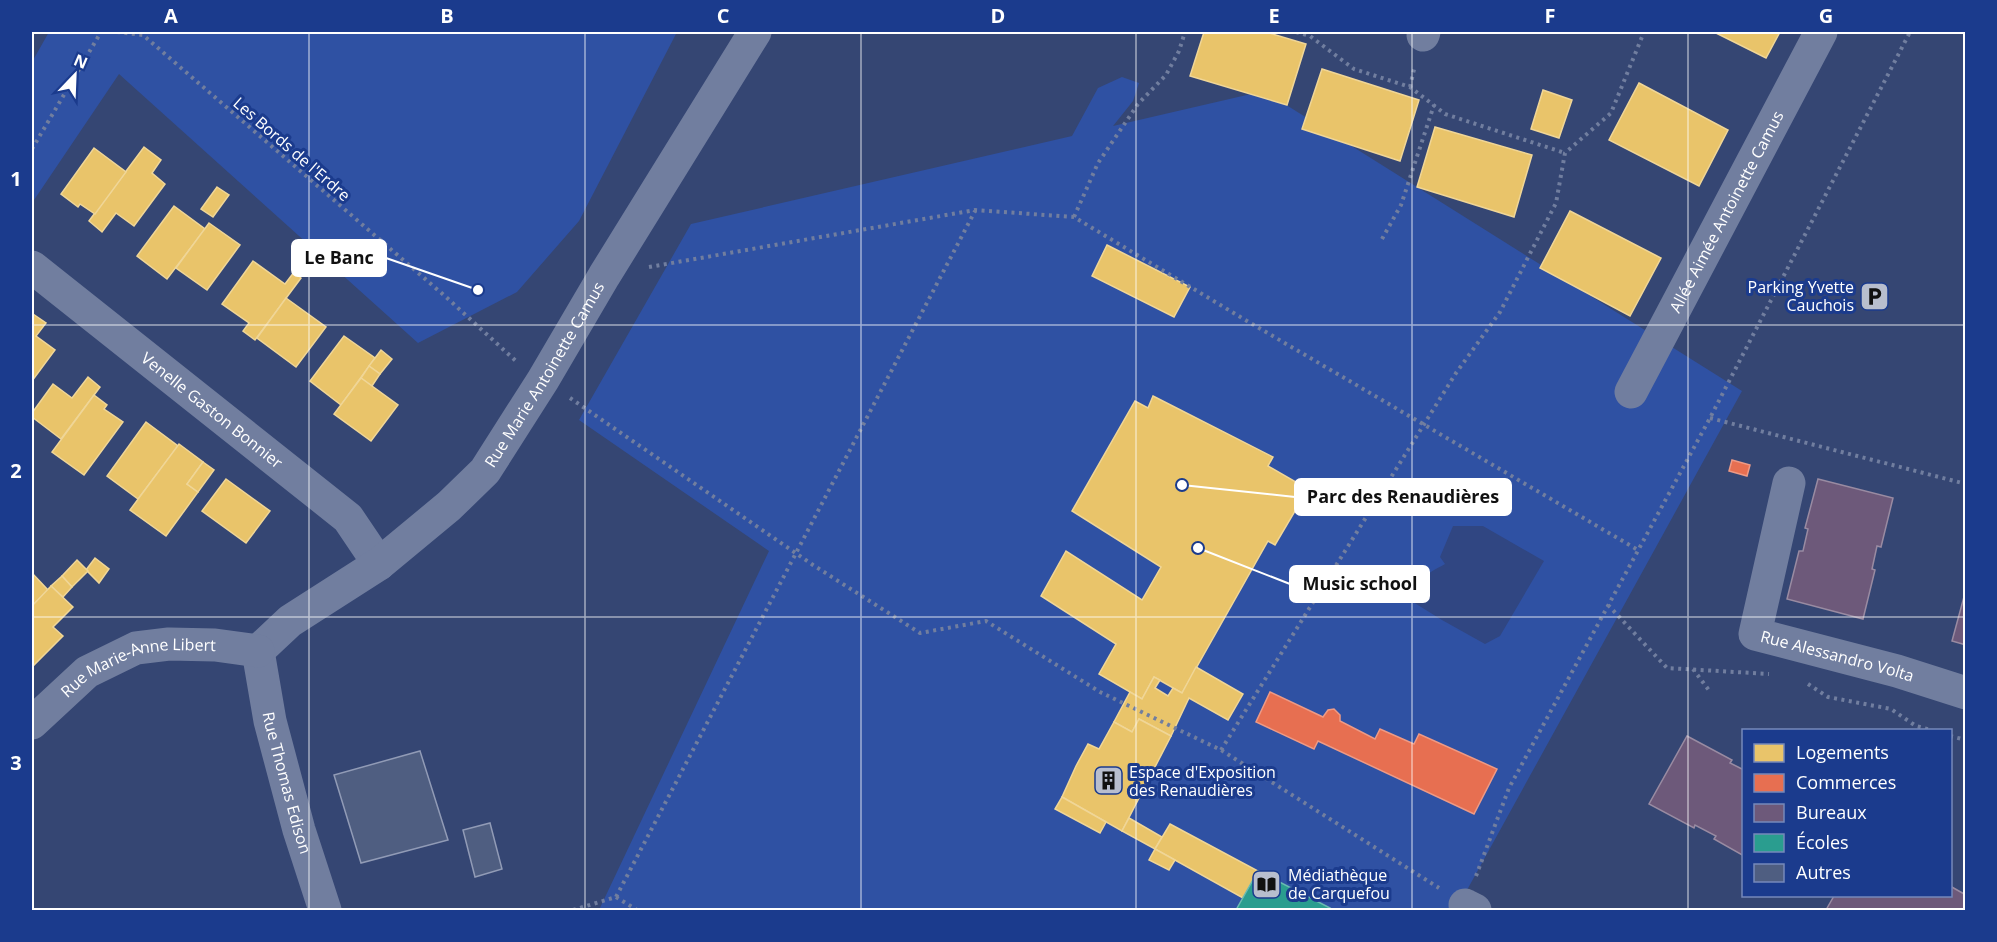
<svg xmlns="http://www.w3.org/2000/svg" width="1997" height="942" font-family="'Open Sans',sans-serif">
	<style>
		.green { fill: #2f51a3 }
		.water { fill: #304682 }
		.homes { fill: #e9c46a; stroke: #f0d697; stroke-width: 1.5 }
		.shops { fill: #e76f51; stroke: #ee9a85; stroke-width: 1.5 }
		.offices { fill: #6d597a; stroke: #998ba2; stroke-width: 1.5 }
		.schools { fill: #2a9d8f; stroke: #6abab1; stroke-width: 1.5 }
		.building { fill: #4f5e81; stroke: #919bb6; stroke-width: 1.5 }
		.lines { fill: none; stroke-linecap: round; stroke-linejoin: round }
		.path { stroke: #717e9f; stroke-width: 4; stroke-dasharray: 3 4.5; stroke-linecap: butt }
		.minor { stroke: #717e9f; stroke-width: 33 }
		.grid { fill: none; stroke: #fff; stroke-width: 1.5; stroke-opacity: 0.55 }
		.labels { text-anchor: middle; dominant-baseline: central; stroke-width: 6; stroke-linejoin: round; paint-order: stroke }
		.street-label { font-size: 16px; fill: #fff; stroke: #1b3b8d }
		.poi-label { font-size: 16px; fill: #fff; stroke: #1b3b8d; text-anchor: start }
		.leader { fill: none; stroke: #fff; stroke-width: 2 }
		.callout-dot { fill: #fff; stroke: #1b3b8d; stroke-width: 2 }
		.callout { fill: #fff; stroke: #fff; stroke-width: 2 }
		.callout-label { font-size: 18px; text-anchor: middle; font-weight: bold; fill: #111 }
		.neatline { fill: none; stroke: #fff; stroke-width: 2 }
		.grid-label { font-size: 20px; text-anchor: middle; font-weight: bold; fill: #fff }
	</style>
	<rect width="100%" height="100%" fill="#354673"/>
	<!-- green -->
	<g class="green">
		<path d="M49 32H677L579 221 517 292 418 343 119 74 32 203V62Z"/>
		<path d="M1122 77 1139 83 1133 101 1113 126 1264 91 1742 391 1456 910H599L769 551 579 420 691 224 1072 136 1098 88Z"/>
	</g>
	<!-- water -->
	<path class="water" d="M1453 526H1483L1544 561 1500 636 1485 644 1442 620 1413 602C1420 577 1423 576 1445 564L1440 557Z"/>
	<!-- homes -->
	<g class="homes">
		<path d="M1204 32H1266L1306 44 1287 105 1190 76Z"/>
		<path d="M1714 32H1780L1766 58Z"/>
		<path d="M1322 69 1419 100 1400 161 1302 129Z"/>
		<path d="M1639 83 1728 130 1699 186 1609 140Z"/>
		<path d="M1543 90 1572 100 1559 138 1531 129Z"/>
		<path d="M1435 127 1532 155 1514 217 1417 187Z"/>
		<path d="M144 147 161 160 152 173 165 184 134 226 116 213 102 232 89 221Z"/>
		<path d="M94 148 126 172 95 214 80 204 78 207 61 194Z"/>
		<path d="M217 187 229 195 213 217 201 209Z"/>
		<path d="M174 206 205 229 167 279 137 256Z"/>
		<path d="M1570 211 1661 258 1630 316 1540 268Z"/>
		<path d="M209 223 240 245 207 290 176 268Z"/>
		<path d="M1107 245 1190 287 1174 317 1092 276Z"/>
		<path d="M253 261 285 284 294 272 301 278 255 340 243 331 249 323 222 304Z"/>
		<path d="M286 298 326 327 296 367 257 338Z"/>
		<path d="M33 314 46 323 36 336 55 350 32 381V316Z"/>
		<path d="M344 336 375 358 341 405 310 381Z"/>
		<path d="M381 350 392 359 380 374 369 366Z"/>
		<path d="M369 366 380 374 372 386 361 378Z"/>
		<path d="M88 377 100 387 61 439 32 417V413L53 384 72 398Z"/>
		<path d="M361 378 398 405 371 441 334 414Z"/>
		<path d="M94 395 107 405 104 409 123 422 84 475 52 452Z"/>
		<path d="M1153 396 1273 457 1268 466 1308 489 1275 545 1268 541 1182 693 1154 677 1142 699 1099 674 1116 644 1041 596 1066 551 1142 600 1161 567 1072 511 1135 401 1148 408Z"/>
		<path d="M146 422 178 446 138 499 107 476Z"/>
		<path d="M179 444 203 462 187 484 198 492 166 536 130 510Z"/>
		<path d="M203 462 214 470 198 492 187 484Z"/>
		<path d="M226 479 270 511 246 543 202 511Z"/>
		<path d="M95 558 109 569 99 583 86 570Z"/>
		<path d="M77 560 88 571 72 587 62 576Z"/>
		<path d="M32 573 48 590 32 606Z"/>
		<path d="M62 576 72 587 63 597 51 586Z"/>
		<path d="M51 586 73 607 53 627 63 636 34 665 32 662V643L33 642 32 640V606Z"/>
		<path d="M1196 667 1243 694 1228 720 1189 698 1171 736 1139 719 1132 732 1114 722 1130 692 1142 699 1154 677 1160 680 1155 688 1168 696 1173 688 1182 693Z"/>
		<path d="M1139 719 1171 736 1122 831 1062 797 1076 766 1088 744 1099 749 1114 722 1132 732Z"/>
		<path d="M1062 797 1106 822 1100 833 1055 809Z"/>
		<path d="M1129 818 1162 837 1155 849 1122 831Z"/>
		<path d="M1170 824 1258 871 1243 898 1155 849Z"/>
		<path d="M1155 849 1175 860 1169 870 1149 860Z"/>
	</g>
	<!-- shops -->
	<g class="shops">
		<path d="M1732 460 1750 465 1747 476 1729 471Z"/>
		<path d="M1270 692 1323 717 1328 710 1334 709 1340 715V721L1375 739 1380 729 1414 744 1419 734 1497 769 1474 814 1318 741 1314 749 1256 722Z"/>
	</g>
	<!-- offices -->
	<g class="offices">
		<path d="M1818 479 1893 498 1881 547 1877 546 1872 569 1875 570 1863 619 1787 599 1799 551H1803L1808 529 1805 528Z"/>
		<path d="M1965 593H1966V645L1952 641Z"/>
		<path d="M1687 736 1732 760 1730 763 1744 770V856L1714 839 1716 836 1695 825 1694 828 1649 804Z"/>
		<path d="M1950 886 1966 895V910H1826L1834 896H1950Z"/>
	</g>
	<!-- schools -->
	<path class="schools" d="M1258 871 1330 908 1328 910H1236Z"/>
	<!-- building -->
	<g class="building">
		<path d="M420 751 448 840 361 863 334 775Z"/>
		<path d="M490 823 502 869 475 877 463 830Z"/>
	</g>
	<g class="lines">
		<!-- path -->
		<g class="path">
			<path d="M117 32 143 35 446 297 517 362"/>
			<path d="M1296 32 1310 36 1354 69 1410 87 1445 114 1565 153"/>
			<path d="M1410 87 1415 65"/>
			<path d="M32 149 101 32"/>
			<path d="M1074 217 1098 163 1138 104 1166 75 1179 51 1185 32"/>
			<path d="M1382 239 1401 205 1434 105"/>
			<path d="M649 267 975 210 1074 217 1242 318 1638 550"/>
			<path d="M570 398 813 565 920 633 986 621 1100 692 1221 750 1439 888"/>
			<path d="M1710 418 1966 484"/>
			<path d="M1608 605 1667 668 1769 674"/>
			<path d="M1693 669 1711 693"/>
			<path d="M1808 684 1828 697 1891 709 1916 726 1931 730"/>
			<path d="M1950 736 1966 740"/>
			<path d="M1221 750 1456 373 1500 312 1556 203 1565 153 1611 113 1644 32"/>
			<path d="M1476 876 1509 788 1710 418 1910 32"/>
			<path d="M616 897 637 910"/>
			<path d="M573 910 616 897 975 211"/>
		</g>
		<!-- minor -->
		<g class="minor">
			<path d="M1423 35 1424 32"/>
			<path id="s1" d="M32 267 348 518 379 564"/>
			<path id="s2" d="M1631 392 1821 32"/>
			<path id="s3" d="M1789 483 1755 634 1897 671 1966 693"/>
			<path id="s4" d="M258 651 290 621 379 564 449 506 485 471 543 380 604 276 755 32"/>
			<path id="s5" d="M258 651 270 721 299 830 325 910"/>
			<path id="s6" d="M32 723 87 672 136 648 169 644 215 645 258 651"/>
			<path d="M1465 905 1475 910"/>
		</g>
	</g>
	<!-- grid -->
	<path class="grid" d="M309 32V910M585 32V910M861 32V910M1136 32V910M1412 32V910M1688 32V910M32 325H1966M32 617H1966"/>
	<!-- icons -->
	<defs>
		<symbol id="parking-square" viewBox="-11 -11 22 22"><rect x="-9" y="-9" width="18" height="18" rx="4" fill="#b8bece" stroke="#1b3b8d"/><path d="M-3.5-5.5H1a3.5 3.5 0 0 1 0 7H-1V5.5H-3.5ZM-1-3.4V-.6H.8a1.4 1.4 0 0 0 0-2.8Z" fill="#111"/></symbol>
		<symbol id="building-square" viewBox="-11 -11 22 22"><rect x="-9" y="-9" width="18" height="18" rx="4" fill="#b8bece" stroke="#1b3b8d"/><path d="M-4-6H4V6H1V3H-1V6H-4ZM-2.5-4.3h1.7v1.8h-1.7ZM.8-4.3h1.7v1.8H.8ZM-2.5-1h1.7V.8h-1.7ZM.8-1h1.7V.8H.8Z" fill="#111"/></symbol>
		<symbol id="library-square" viewBox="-11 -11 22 22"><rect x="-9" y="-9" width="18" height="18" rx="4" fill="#b8bece" stroke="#1b3b8d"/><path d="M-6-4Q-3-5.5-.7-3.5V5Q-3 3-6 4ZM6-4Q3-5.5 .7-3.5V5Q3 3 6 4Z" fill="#111"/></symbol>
	</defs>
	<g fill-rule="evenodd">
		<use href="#parking-square" x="1858" y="280" width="33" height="33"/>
		<use href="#building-square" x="1092" y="764" width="33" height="33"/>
		<use href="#library-square" x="1250" y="868" width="33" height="33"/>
	</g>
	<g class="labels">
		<!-- street labels -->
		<g class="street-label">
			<text transform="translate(292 149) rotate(41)">Les Bords de l'Erdre</text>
			<text stroke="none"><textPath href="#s2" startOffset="204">Allée Aimée Antoinette Camus</textPath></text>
			<text stroke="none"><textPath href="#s4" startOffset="404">Rue Marie Antoinette Camus</textPath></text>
			<text stroke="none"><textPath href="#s1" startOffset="230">Venelle Gaston Bonnier</textPath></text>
			<text stroke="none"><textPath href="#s3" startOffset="240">Rue Alessandro Volta</textPath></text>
			<text stroke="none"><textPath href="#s6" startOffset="126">Rue Marie-Anne Libert</textPath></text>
			<text stroke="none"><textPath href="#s5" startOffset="135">Rue Thomas Edison</textPath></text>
		</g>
		<!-- poi labels -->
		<g class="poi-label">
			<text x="1854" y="287" text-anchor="end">Parking Yvette<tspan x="1854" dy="18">Cauchois</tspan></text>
			<text x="1129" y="772">Espace d'Exposition<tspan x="1129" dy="18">des Renaudières</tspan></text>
			<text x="1288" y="875">Médiathèque<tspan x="1288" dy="18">de Carquefou</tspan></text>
		</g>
	</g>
	<!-- callouts -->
	<path class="leader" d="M478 290L386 258M1182 485L1295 497M1198 548L1290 584"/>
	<g class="callout-dot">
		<circle cx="478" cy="290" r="6"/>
		<circle cx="1182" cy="485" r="6"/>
		<circle cx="1198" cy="548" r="6"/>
	</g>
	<g class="callout">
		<rect x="292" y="240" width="94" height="36" rx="6"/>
		<rect x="1295" y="479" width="216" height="36" rx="6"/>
		<rect x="1290" y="566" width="139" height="36" rx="6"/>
	</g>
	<g class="callout-label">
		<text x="339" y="264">Le Banc</text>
		<text x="1403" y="503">Parc des Renaudières</text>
		<text x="1360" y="590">Music school</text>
	</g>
	<!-- border -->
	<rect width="1997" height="942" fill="none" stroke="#1b3b8d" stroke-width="66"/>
	<!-- legend -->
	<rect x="1742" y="729" width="210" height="168" fill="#1b3b8d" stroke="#7689bb" stroke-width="1.5"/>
	<rect x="1754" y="744" width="30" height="18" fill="#e9c46a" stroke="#7689bb" stroke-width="1.5"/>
	<text x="1796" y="759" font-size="18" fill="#ffffff">Logements</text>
	<rect x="1754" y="774" width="30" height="18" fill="#e76f51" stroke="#7689bb" stroke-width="1.5"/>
	<text x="1796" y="789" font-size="18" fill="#ffffff">Commerces</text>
	<rect x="1754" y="804" width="30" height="18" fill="#6d597a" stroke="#7689bb" stroke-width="1.5"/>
	<text x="1796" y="819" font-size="18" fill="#ffffff">Bureaux</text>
	<rect x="1754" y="834" width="30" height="18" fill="#2a9d8f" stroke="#7689bb" stroke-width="1.5"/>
	<text x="1796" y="849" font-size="18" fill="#ffffff">Écoles</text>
	<rect x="1754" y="864" width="30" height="18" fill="#4f5e81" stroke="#7689bb" stroke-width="1.5"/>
	<text x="1796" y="879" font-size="18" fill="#ffffff">Autres</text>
	<!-- north arrow -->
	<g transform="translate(75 75) rotate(23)" stroke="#1b3b8d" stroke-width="4.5" paint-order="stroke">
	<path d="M0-4.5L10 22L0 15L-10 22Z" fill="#ffffff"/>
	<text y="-9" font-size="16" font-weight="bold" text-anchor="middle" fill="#ffffff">N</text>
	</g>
	<rect x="33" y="33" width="1931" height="876" class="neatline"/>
	<g class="grid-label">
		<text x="171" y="23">A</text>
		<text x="447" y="23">B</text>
		<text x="723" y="23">C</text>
		<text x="998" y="23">D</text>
		<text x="1274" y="23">E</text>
		<text x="1550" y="23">F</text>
		<text x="1826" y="23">G</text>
		<text x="16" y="186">1</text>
		<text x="16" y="478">2</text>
		<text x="16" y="770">3</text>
	</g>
</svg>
